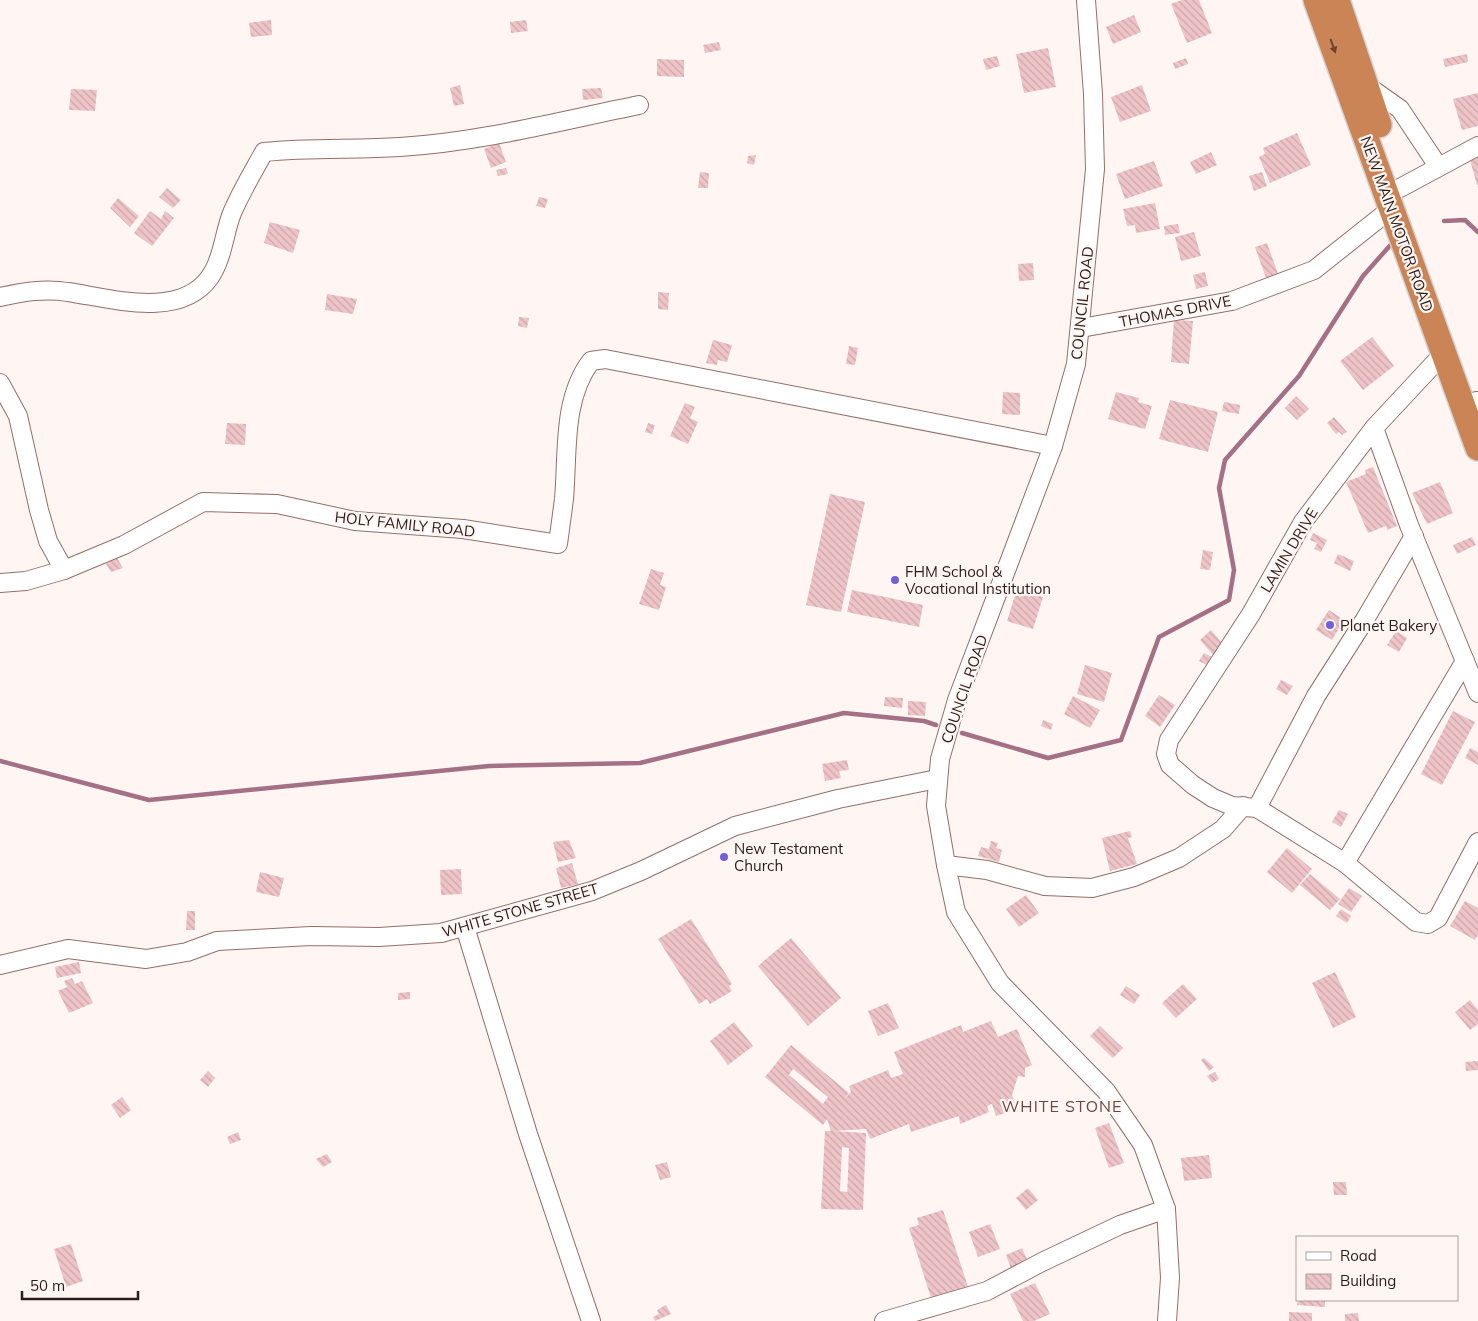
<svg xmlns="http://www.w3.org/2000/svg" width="1478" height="1321" font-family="Mulish,sans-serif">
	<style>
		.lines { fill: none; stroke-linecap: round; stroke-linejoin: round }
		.stream { stroke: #a37085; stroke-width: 4.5 }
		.building { fill: url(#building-back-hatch); fill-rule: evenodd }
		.minor-casing { stroke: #946f68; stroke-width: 20 }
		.highway-casing { stroke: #d5d2d1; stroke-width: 28 }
		.minor { stroke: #fff; stroke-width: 18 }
		.highway { stroke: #cb8455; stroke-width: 25 }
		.oneway { fill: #6b4631 }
		.poi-dot { fill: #745fda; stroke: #fff6f4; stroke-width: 2 }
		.labels { text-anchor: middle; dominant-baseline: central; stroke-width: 4.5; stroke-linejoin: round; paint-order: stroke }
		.street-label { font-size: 15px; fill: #2b1c19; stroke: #fff6f4 }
		.poi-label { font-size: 15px; fill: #2b1c19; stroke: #fff6f4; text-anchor: start }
		.neighbourhood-label { font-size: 16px; letter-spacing: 1px; fill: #6a4841; stroke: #fff6f4 }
	</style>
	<defs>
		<pattern id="building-back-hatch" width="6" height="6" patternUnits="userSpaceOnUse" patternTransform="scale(1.25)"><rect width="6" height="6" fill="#eec4c8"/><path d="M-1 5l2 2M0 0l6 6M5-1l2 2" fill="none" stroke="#cca8ab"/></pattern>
	</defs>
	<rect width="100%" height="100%" fill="#fff6f4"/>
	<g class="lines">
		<!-- stream -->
		<g class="stream">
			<path d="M1444 221 1465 220 1478 232"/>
			<path d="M962 733 1048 758 1121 740 1159 637 1229 600 1234 570 1219 488 1225 460 1299 376 1363 276 1394 241"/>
			<path d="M0 761 149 800 489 766 640 763 844 713 924 721 936 725"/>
		</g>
	</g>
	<!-- building -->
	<g class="building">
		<path d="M1182 0H1199L1212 33 1187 43 1171 4Z"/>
		<path d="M1134 15 1141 32 1113 44 1106 27Z"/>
		<path d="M271 20 272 35 251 37 249 23Z"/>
		<path d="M526 20 528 31 511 33 510 22Z"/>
		<path d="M719 42 721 50 705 53 703 45Z"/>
		<path d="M1048 48 1056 87 1024 93 1016 54Z"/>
		<path d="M1467 54 1468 62 1445 67 1443 59Z"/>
		<path d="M997 56 1000 66 986 70 983 59Z"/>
		<path d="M1186 58 1188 64 1175 69 1173 63Z"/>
		<path d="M657 59 684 60V77L657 76Z"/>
		<path d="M460 85 464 104 454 106 450 88Z"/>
		<path d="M1142 85 1151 111 1120 122 1111 97Z"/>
		<path d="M601 88 603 98 583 100 582 89Z"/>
		<path d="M71 89 97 90 95 111 69 110Z"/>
		<path d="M1478 93V126L1462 130 1453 99Z"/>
		<path d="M1297 133 1311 165 1270 183 1259 157 1265 154 1263 148Z"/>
		<path d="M499 143 506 162 491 168 484 149Z"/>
		<path d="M1211 152 1217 165 1196 174 1190 162Z"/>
		<path d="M756 155 754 165 747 163 748 156Z"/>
		<path d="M1478 157V185H1477L1470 160Z"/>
		<path d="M1154 161 1163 186 1125 199 1116 174Z"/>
		<path d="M506 168 508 174 498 176 496 170Z"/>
		<path d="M700 172 709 173 708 188H698Z"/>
		<path d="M1262 172 1267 186 1254 191 1249 176Z"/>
		<path d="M167 188 181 200 173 208 159 197Z"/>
		<path d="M539 197 548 199 545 208 536 206Z"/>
		<path d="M118 198 139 216 130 227 110 208Z"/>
		<path d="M1155 203 1160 229 1136 233 1135 225 1127 226 1123 209Z"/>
		<path d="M150 211 161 219 165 211 174 218 152 246 134 233Z"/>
		<path d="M270 222 300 230 293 253 264 243Z"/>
		<path d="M1178 224 1180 233 1165 235 1164 226Z"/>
		<path d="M1194 232 1201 256 1181 261 1175 237Z"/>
		<path d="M1267 243 1278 274 1266 278 1255 247Z"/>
		<path d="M1033 263 1034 280 1019 281 1018 264Z"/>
		<path d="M1205 272 1208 286 1196 289 1193 275Z"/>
		<path d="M658 292 669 293 668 310 658 309Z"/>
		<path d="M327 294 357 299 353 314 325 310Z"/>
		<path d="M519 317 529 318 527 328 518 326Z"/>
		<path d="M1174 320 1193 321 1189 364 1171 362Z"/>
		<path d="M1372 337 1394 366 1363 390 1340 361Z"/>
		<path d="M713 340 732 345 727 362 718 360 717 365 706 363Z"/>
		<path d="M849 346 858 348 855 365 846 364Z"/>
		<path d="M1003 392 1020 393V415L1002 414Z"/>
		<path d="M1116 392 1139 398 1138 402 1152 406 1145 429 1108 419Z"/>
		<path d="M1296 396 1309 409 1297 420 1285 408Z"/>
		<path d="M1170 400 1218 412 1208 452 1159 439Z"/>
		<path d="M1224 402 1240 405 1239 414 1222 411Z"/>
		<path d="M685 403 695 407 690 418 698 422 688 444 670 436Z"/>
		<path d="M1334 417 1347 432 1342 435 1339 432 1336 434 1327 423Z"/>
		<path d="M227 423 246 424 245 445 225 444Z"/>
		<path d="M648 423 655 425 652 434 645 432Z"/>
		<path d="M1373 467 1397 526 1387 530 1386 526 1368 533 1346 482 1366 474 1365 470Z"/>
		<path d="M1440 482 1453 513 1427 524 1412 493Z"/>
		<path d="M830 494 865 502 841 612 806 605Z"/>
		<path d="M1313 533 1327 540 1321 552 1314 549 1317 543 1310 540Z"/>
		<path d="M1472 537 1476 545 1457 554 1453 545Z"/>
		<path d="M1203 550 1213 552 1210 570 1200 569Z"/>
		<path d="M1338 554 1354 561 1350 571 1334 563Z"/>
		<path d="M117 558 123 568 111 572 106 564Z"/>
		<path d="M651 569 664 573 660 585 666 587 659 610 639 604Z"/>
		<path d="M1017 589 1043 597 1033 629 1007 621Z"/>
		<path d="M852 590 923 605 919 627 847 612Z"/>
		<path d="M1329 610 1344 620 1332 640 1316 630Z"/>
		<path d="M1211 630 1224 645 1213 655 1200 640Z"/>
		<path d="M1396 631 1407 638 1399 652 1387 645Z"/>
		<path d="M1204 653 1212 657 1207 665 1199 661Z"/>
		<path d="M1085 665 1112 673 1104 702 1077 694Z"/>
		<path d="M1281 680 1293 686 1287 695 1276 689Z"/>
		<path d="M1159 695 1175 705 1160 727 1145 716Z"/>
		<path d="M1073 696 1100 710 1090 728 1064 714Z"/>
		<path d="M885 697 903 698 902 708 884 706Z"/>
		<path d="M908 701 926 702 925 716 908 715Z"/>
		<path d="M1453 711 1475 722 1442 785 1421 774Z"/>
		<path d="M1043 720 1053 724 1051 730 1041 726Z"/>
		<path d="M1470 748 1478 752V765L1465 758Z"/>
		<path d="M847 760 849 770 839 771 841 778 825 781 822 764Z"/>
		<path d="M1339 810 1348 814 1341 827 1332 822Z"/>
		<path d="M1130 831 1132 837 1128 838 1137 864 1110 871 1102 838Z"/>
		<path d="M569 840 576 858 558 862 553 842Z"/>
		<path d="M991 841 998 843 996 848 1002 850 999 862 978 856 981 847 989 849Z"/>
		<path d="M1287 848 1312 869 1292 893 1267 872Z"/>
		<path d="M572 863 578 884 561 888 556 868Z"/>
		<path d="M461 869 462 894 441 895 440 870Z"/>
		<path d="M260 872 284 878 279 897 256 892Z"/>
		<path d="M1310 874 1340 899 1330 910 1300 885Z"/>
		<path d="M1349 888 1362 896 1351 912 1338 904Z"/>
		<path d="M1026 895 1039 913 1019 927 1006 909Z"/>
		<path d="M1465 901 1478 908V935L1475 940 1450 926Z"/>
		<path d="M1341 909 1351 916 1347 923 1336 916Z"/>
		<path d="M187 911H195V930H186Z"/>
		<path d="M691 919 732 984 729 986 732 991 710 1004 707 999 699 1004 658 939Z"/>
		<path d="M791 938 841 998 808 1026 758 966Z"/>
		<path d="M79 962 81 973 57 978 55 967Z"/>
		<path d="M1335 972 1356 1017 1333 1028 1312 983Z"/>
		<path d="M72 978 75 984 82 981 93 1003 69 1013 58 991 67 987 64 981Z"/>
		<path d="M1183 984 1197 999 1176 1018 1162 1003Z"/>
		<path d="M1126 986 1140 995 1134 1004 1120 995Z"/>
		<path d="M410 992V999L398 1000V993Z"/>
		<path d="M1470 1000 1478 1010V1024L1470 1030 1455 1012Z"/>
		<path d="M888 1003 899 1028 878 1036 868 1011Z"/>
		<path d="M991 1021 998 1037 1017 1029 1032 1065 1025 1068V1077L1018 1076 1012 1095 1017 1109 996 1116 992 1104 987 1106 989 1112 960 1124 959 1116 911 1132 909 1124 870 1139 866 1129 833 1131 866 1133 863 1210 821 1209 825 1131H831L827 1119 823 1125 765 1077 791 1045 849 1093 844 1099 851 1092 849 1086 888 1070 891 1078 903 1074 894 1052 961 1025 963 1032ZM793 1069 828 1097 823 1104 789 1075ZM842 1147 849 1148 847 1198V1192L840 1191Z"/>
		<path d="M734 1022 753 1046 728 1065 710 1041Z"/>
		<path d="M1100 1026 1123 1048 1113 1058 1090 1036Z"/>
		<path d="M1204 1058 1214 1067 1209 1071 1201 1060Z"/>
		<path d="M1478 1061V1070L1466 1071 1465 1062Z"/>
		<path d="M208 1071 215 1078 208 1087 200 1080Z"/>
		<path d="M1215 1072 1219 1079 1212 1083 1207 1076Z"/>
		<path d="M122 1097 131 1110 120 1118 111 1105Z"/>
		<path d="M1109 1123 1124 1163 1109 1168 1095 1128Z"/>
		<path d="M238 1132 241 1140 230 1144 227 1137Z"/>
		<path d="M327 1154 332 1162 323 1167 316 1159Z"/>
		<path d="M1209 1155 1212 1178 1184 1181 1181 1158Z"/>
		<path d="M667 1162 671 1177 660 1180 655 1165Z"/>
		<path d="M1333 1182H1346L1347 1195H1334Z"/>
		<path d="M1028 1188 1038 1200 1026 1210 1016 1198Z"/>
		<path d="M943 1210 968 1287 931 1298 909 1228 919 1225 917 1218Z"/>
		<path d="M990 1224 1000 1249 978 1257 969 1232Z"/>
		<path d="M71 1244 83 1281 66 1287 54 1249Z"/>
		<path d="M1022 1248 1029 1264 1012 1271 1006 1255Z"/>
		<path d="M1035 1283 1050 1314 1034 1321H1023L1010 1294Z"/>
		<path d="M1298 1300H1325V1307L1297 1305Z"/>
		<path d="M666 1305 671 1314 655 1321 653 1317 659 1314 657 1310Z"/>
		<path d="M1289 1312 1312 1313V1321H1289Z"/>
		<path d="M1358 1313 1359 1321H1345V1314Z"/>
	</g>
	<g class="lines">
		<defs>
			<g id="minor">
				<path d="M1086 0 1093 94 1095 169 1076 364 1053 446 957 700 940 759 936 806 946 865 956 912 1000 983 1106 1091 1143 1145 1166 1209 1170 1278 1167 1321"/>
				<path d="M1366 85 1400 109 1438 166"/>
				<path d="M1400 188 1478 146"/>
				<path d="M0 297C23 292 44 288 68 292 110 298 180 320 210 277 223 258 224 233 232 213 241 192 253 172 264 152 310 147 355 150 400 147 481 142 560 121 639 105"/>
				<path d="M1081 328 1232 301 1314 270 1392 208"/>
				<path d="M1443 354 1374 428 1303 522 1251 614 1169 740 1166 754 1170 765 1193 785 1213 798 1232 806 1257 808 1345 863 1416 922 1428 924 1438 918 1478 842"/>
				<path d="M0 383 18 416 39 510 48 541 64 570"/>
				<path d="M1476 401H1478"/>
				<path d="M1374 428 1409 525 1478 693"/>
				<path d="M0 583 26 581 64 570 124 545 203 502 277 504 355 521 463 529 558 544C560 529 562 514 564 499 568 454 562 399 591 361L605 359 1053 446"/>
				<path d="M1257 808 1316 696 1364 621 1414 536"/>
				<path d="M1345 863 1465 661"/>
				<path d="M946 865 987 870 1045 886 1092 888 1134 877 1179 858 1223 829 1243 806"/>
				<path d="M465 927 528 1134 591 1321"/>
				<path d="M0 965 68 949 146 959 187 952 217 941 311 936 379 937 441 933 592 891 641 871 735 826 838 799 937 779"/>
				<path d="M884 1321 987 1291 1042 1262 1120 1225 1166 1209"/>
			</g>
			<g id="highway">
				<path d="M1316 0 1478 448"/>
				<path d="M1337 0 1379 125"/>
			</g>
		</defs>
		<!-- minor casing -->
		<use href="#minor" class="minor-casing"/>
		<!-- highway casing -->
		<use href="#highway" class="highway-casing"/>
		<!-- minor -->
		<use href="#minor" class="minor"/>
		<!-- highway -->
		<use href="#highway" class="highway"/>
	</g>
	<!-- one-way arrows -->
	<defs><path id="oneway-solid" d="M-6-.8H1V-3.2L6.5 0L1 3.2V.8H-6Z" transform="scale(1.25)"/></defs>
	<use class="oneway" href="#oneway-solid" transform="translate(1333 46) rotate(70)"/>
	<!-- markers -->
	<g class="poi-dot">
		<circle cx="895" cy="580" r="5"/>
		<circle cx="1330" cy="625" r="5"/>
		<circle cx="724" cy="857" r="5"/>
	</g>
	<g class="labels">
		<!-- street labels -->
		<g class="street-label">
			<text transform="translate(1397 224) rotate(70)">NEW MAIN MOTOR ROAD</text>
			<text transform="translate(1082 303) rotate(-84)">COUNCIL ROAD</text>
			<text transform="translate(1175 311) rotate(-11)">THOMAS DRIVE</text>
			<text transform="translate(405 524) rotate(6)">HOLY FAMILY ROAD</text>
			<text transform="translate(1289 550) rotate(-59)">LAMIN DRIVE</text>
			<text transform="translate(964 689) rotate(-71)">COUNCIL ROAD</text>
			<text transform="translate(520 910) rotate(-16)">WHITE STONE STREET</text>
		</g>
		<!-- poi labels -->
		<g class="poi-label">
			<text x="905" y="571">FHM School &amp;<tspan x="905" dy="17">Vocational Institution</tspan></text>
			<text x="1340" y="625">Planet Bakery</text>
			<text x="734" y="848">New Testament<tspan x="734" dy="17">Church</tspan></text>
		</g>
		<!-- neighbourhood labels -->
		<g class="neighbourhood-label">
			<text x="1062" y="1106">WHITE STONE</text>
		</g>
	</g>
	<!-- legend -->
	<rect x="1296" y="1236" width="162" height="65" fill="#fff6f4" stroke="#aa9f9c"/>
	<rect x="1306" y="1252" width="25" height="8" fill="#ffffff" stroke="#aa9f9c"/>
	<text x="1340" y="1261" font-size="15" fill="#2b1c19">Road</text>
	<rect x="1306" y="1274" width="25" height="15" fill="url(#building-back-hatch)" stroke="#aa9f9c"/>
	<text x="1340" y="1286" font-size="15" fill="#2b1c19">Building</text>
	<!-- scale -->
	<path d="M22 1291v8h116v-8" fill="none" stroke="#2b1c19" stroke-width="2.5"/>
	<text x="30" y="1291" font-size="15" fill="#2b1c19" stroke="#fff6f4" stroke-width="4" paint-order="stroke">50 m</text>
</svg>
